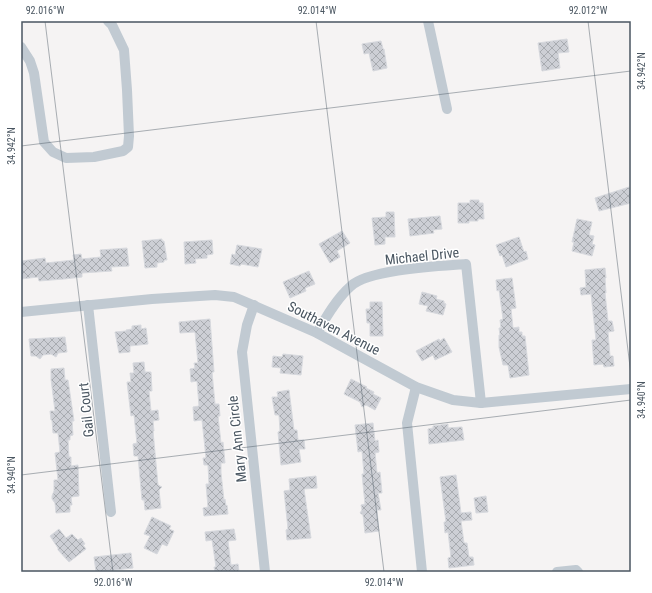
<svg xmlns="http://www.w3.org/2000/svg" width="652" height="593" font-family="'Roboto Condensed',sans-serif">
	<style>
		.building { fill: url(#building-cross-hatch); stroke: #d7d9de }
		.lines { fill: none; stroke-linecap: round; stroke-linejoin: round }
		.minor { stroke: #c1cad2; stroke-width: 10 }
		.ticks { fill: none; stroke: #4a5661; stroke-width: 1; stroke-opacity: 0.45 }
		.labels { text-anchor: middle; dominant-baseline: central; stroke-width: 3; stroke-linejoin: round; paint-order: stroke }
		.street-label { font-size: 14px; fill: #4a5661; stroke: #fff }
		.neatline { fill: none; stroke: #4a5661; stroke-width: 1.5 }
		.ticks-label { font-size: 10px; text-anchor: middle; fill: #4a5661 }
	</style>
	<defs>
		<pattern id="building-cross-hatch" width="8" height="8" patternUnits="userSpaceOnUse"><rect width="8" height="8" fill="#cdcfd5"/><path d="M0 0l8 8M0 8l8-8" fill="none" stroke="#a8abb0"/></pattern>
	</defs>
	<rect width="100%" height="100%" fill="#f5f3f3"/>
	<!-- building -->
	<g class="building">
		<path d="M567 39 569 52 558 53 560 68 542 71 538 43Z"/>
		<path d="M381 41 383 49H384L387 68 373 71 369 53 364 54 362 44Z"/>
		<path d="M629 187 631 195V203L599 211 595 198Z"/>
		<path d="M470 200H479V203H483L484 219H478V221H469V223H458V203H470Z"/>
		<path d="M386 212H394L395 237H385V244L375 245 372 218 386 217Z"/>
		<path d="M440 216 442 229 433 230 434 233 410 236 408 219Z"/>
		<path d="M577 219 592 222 589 235 594 236 592 244 595 245 592 256 572 251 574 242H572Z"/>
		<path d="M342 231 350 243 337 251 340 257 330 263 319 244Z"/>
		<path d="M519 237 524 252 526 251 528 259 506 267 502 255 500 256 496 245Z"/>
		<path d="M162 239V241H164L167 260H164V262L157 263V267L145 268 142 241Z"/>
		<path d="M212 240 213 254 207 255V258L195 259 196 263 185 264 184 242Z"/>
		<path d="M237 245 262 249 258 267 241 264 240 266 230 264 232 254 235 255Z"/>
		<path d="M127 248 129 266 111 267 112 271 82 273V277L64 279 39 281 38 277 21 279V261L45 258 46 263 74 260 73 255 81 254 82 259 101 257 100 250Z"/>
		<path d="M605 268 606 278H605L606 293H605L608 321H612L614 331 608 332 610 356H613L614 366 604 367 603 364 594 365 592 340H596L591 294 581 295 580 288 586 287 585 270Z"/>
		<path d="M309 271 315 284 305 288 306 291 290 298 283 282Z"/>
		<path d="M512 278 516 308 511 309 513 328 519 327V332H522V336H525L529 375 510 378 508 365H503L499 347V335H500L499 328H501L500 320 503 319 499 290 497 291 496 280Z"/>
		<path d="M422 292 437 296 436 299 444 301V303L446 304 443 315 426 311 428 306 419 304Z"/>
		<path d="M370 302H382L383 336H370V323H367L366 309H370Z"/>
		<path d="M210 319 214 372H212L215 404H219L220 416H218L221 443 223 442 225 463H221V473L224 500 225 499 226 506 227 505 228 514 204 516 203 508 208 507 206 484H209L208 465H204L203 458H206L202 420 194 421 193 407 199 406 197 381 191 382 190 369 195 368 194 363H198L195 332 180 333 179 322Z"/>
		<path d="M141 325V329L146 328 148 344 130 346V352L119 353 115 332 126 331V330L132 329V326Z"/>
		<path d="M65 337 67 352 58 353 56 357 51 354 43 355 40 359 36 356H31L29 339Z"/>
		<path d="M444 338 452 352 435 360 433 355 422 361 416 351 439 339 440 341Z"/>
		<path d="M283 354 303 356 301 375 280 373 281 368 272 367 273 356 282 357Z"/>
		<path d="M144 362 145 372H151L152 391H149L151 411 158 410 159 420 153 421 154 431H153L158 485 162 487 159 490 161 508 145 510 144 500H142L138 456H134L133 444 137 443 134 415 131 416 127 382H131L130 373H134L133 363Z"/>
		<path d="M64 368 65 380H68L74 421H72L73 435 70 436V440H68L69 457H71V466L78 465 79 496 71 497 72 505H70V512L56 513 55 503 52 499V496L54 491V480H58L55 453 60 452 58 433H53L52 420H51L50 411H55L51 379V369Z"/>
		<path d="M351 379 367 387 366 388 374 392 373 394 381 398 375 410 366 405 362 407 360 402 344 394Z"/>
		<path d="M289 390 294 430H297L298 440H304L305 449H299L301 462 281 465 278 432 280 431 279 415H275L272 397H278L277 392Z"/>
		<path d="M373 423 375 441 378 440 379 452 375 453 377 473 380 472 382 493H378L381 510H377L379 531 365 533 363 515 360 513 362 510 361 505 365 504 362 474H364L362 451 358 452 355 425Z"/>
		<path d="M448 424V428L462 427 464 440 429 444 428 429 433 428V426Z"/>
		<path d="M456 475 461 513 471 512 472 520 461 521 464 543H467L469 557H473L474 565 449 568 448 558 451 557 448 532 445 533 444 522H446L440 477Z"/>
		<path d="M316 476 317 488 304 489 311 538 287 540 286 530 288 529 284 491 290 490 289 479Z"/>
		<path d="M486 496 488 512 476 513 474 498Z"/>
		<path d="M152 517 171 526 169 529 174 531 167 546 162 544 157 554 144 548 150 536 144 534Z"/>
		<path d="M59 529 66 538 72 534 78 540 81 538 85 544 83 545 86 549 69 562 58 550V548L50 536Z"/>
		<path d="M234 529 236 540 228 541 231 565 238 564 239 572H215L214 567H216L212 540 206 541 205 532Z"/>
		<path d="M131 553 133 568 96 572 94 557Z"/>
	</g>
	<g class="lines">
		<!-- minor -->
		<g class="minor">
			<path d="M428 21 447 109"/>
			<path d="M21 47 30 61 34 73 44 142 53 152 66 158 94 157 123 151 128 147 129 136 127 90 124 50 112 25 108 21"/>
			<path d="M88 305 111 512"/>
			<path d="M254 305 247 325 242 352 265 572"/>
			<path d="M21 312 152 299 215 295 234 297 317 333 416 387 453 400 481 403 631 389"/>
			<path d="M317 333C326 317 337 298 351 286 369 269 441 266 466 264L481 403"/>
			<path d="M416 387 407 423 422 572"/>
			<path d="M557 572 576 570 578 572"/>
		</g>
	</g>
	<!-- ticks -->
	<path class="ticks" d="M45 21 113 572M316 21 384 572M588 21 631 375M21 146 631 71M21 475 631 400"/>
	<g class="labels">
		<!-- street labels -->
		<g class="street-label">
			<text transform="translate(422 256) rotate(-6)">Michael Drive</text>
			<text transform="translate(334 328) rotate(27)">Southaven Avenue</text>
			<text transform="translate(86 410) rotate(-96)">Gail Court</text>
			<text transform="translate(237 439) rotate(-96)">Mary Ann Circle</text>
		</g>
	</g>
	<!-- border -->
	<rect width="652" height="593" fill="none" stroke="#ffffff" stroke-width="44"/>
	<rect x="22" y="22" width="608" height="549" class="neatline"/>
	<g class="ticks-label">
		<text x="45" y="14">92.016°W</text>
		<text x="317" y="14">92.014°W</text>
		<text x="588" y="14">92.012°W</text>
		<text transform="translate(641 71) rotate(-90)" y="4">34.942°N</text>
		<text transform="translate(11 146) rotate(-90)" y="4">34.942°N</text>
		<text transform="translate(641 400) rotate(-90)" y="4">34.940°N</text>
		<text transform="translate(11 475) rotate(-90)" y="4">34.940°N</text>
		<text x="113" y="586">92.016°W</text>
		<text x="384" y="586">92.014°W</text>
	</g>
</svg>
